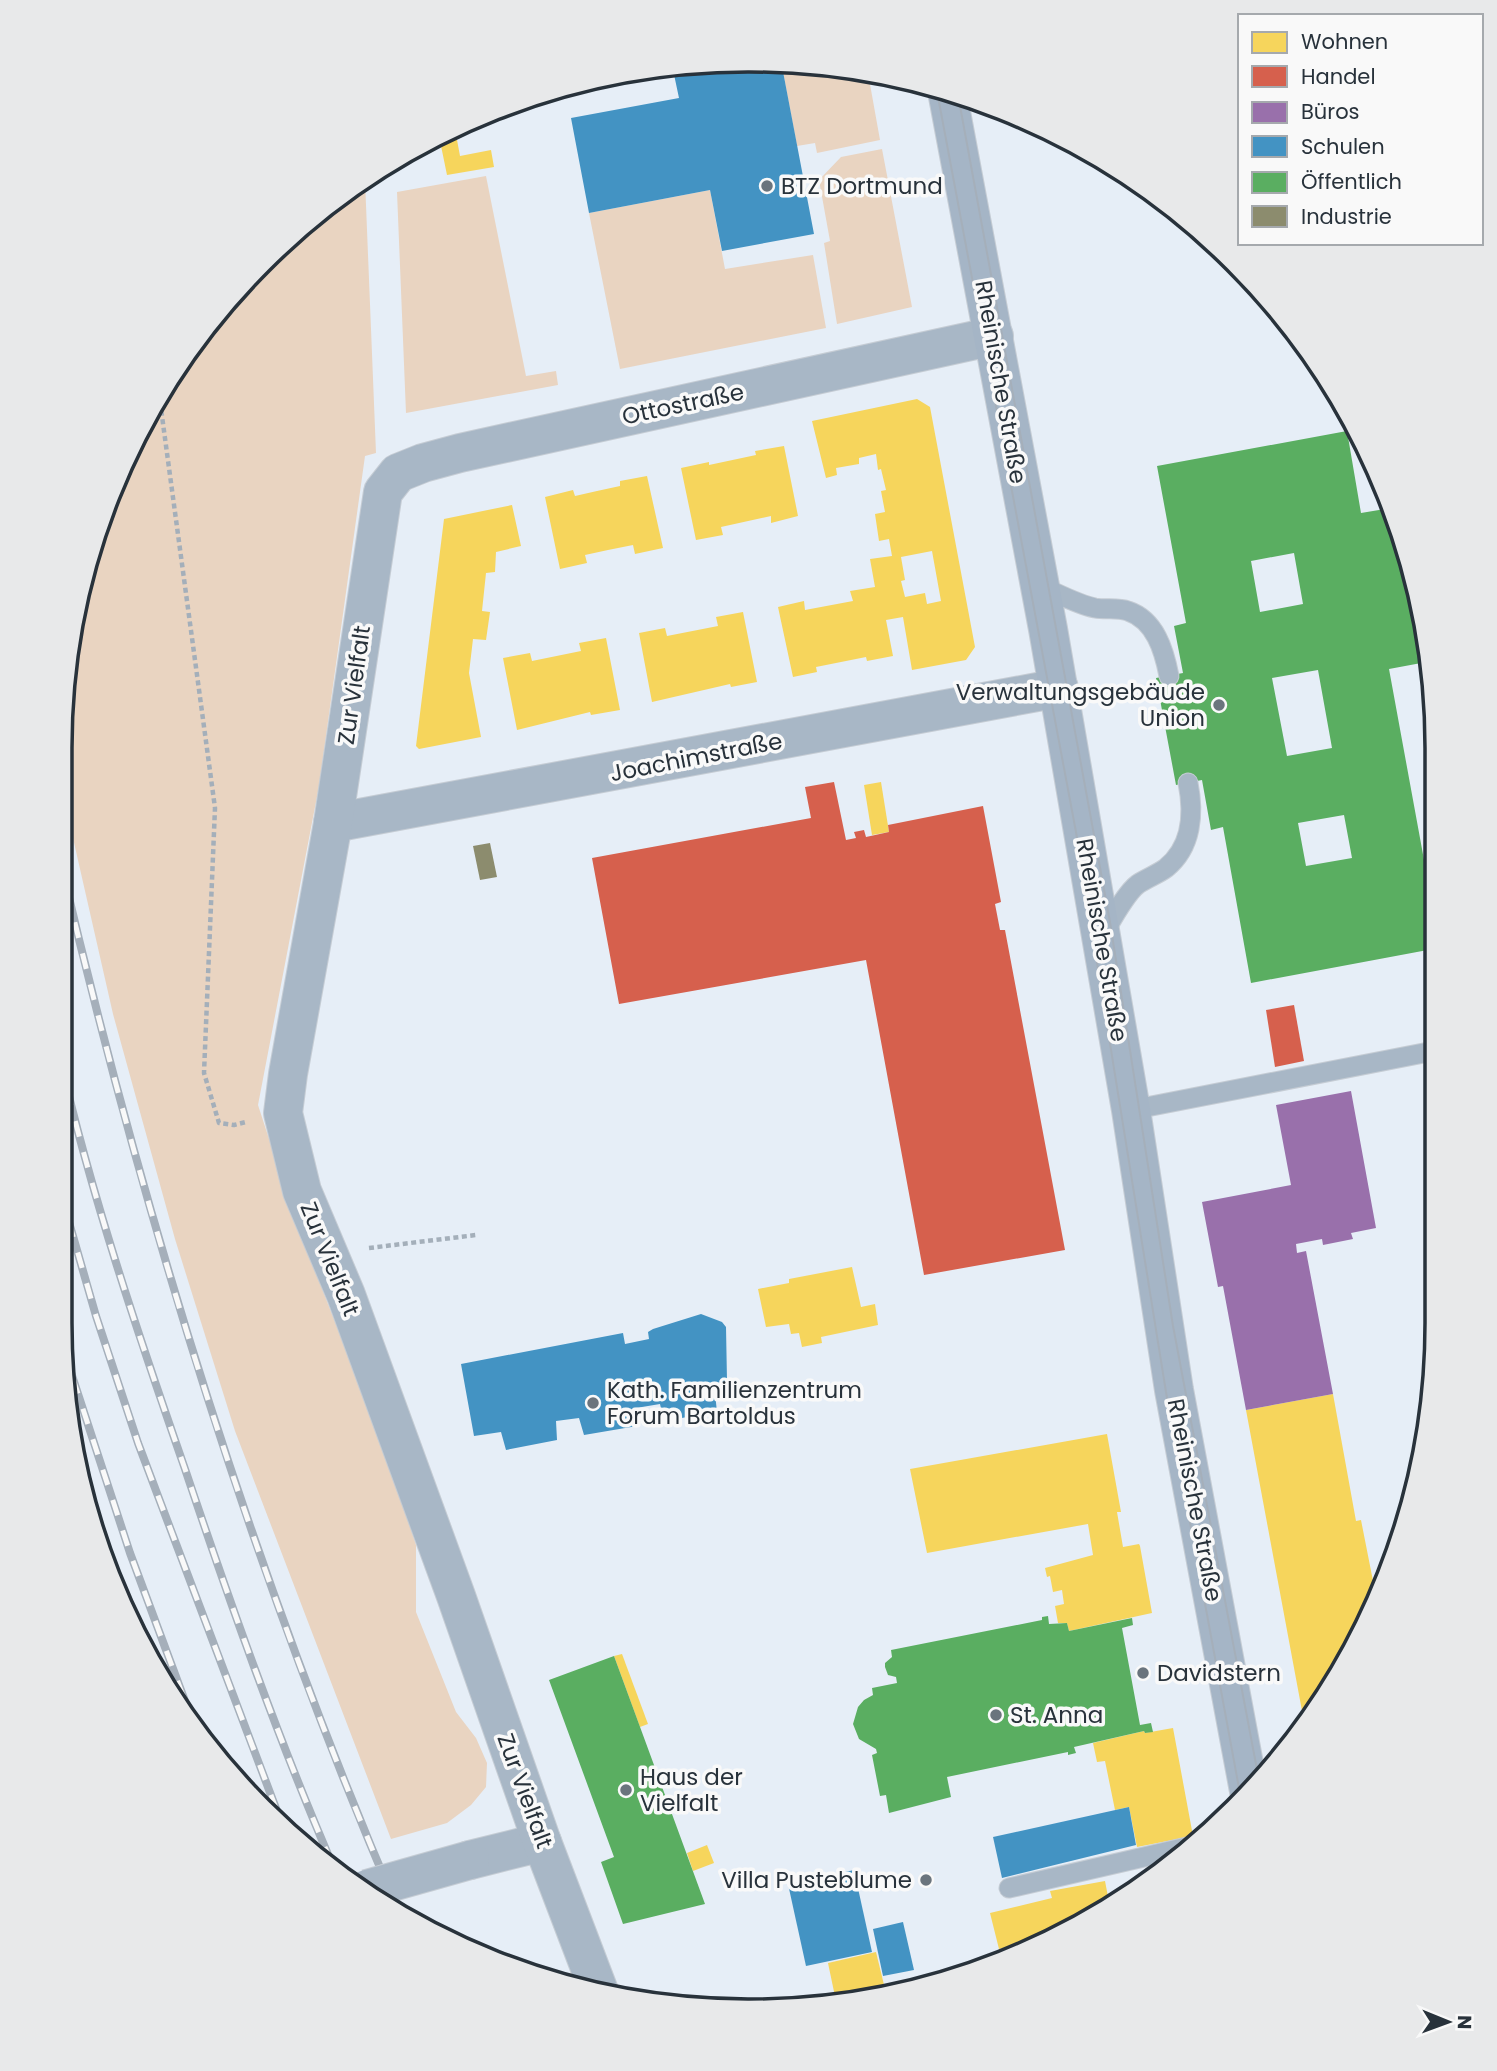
<svg xmlns="http://www.w3.org/2000/svg" width="1497" height="2071" font-family="Poppins,sans-serif">
	<style>
		.green { fill: #e9d4c1 }
		.homes { fill: #f6d55c; fill-rule: evenodd }
		.shops { fill: #d6604d }
		.offices { fill: #9970ab }
		.schools { fill: #4393c3 }
		.public { fill: #5aae61; fill-rule: evenodd }
		.industry { fill: #8c8c6e }
		.lines { fill: none; stroke-linecap: round; stroke-linejoin: round }
		.lane-casing { stroke: #c5ccd4; stroke-width: 21 }
		.street-casing { stroke: #c5ccd4; stroke-width: 40 }
		.secondary-casing { stroke: #c5ccd4; stroke-width: 40 }
		.path { stroke: #a4afba; stroke-width: 4.5; stroke-dasharray: 5 3.5; stroke-linecap: butt }
		.lane { stroke: #a8b7c6; stroke-width: 19 }
		.street { stroke: #a8b7c6; stroke-width: 38 }
		.secondary { stroke: #a5b5c6; stroke-width: 38 }
		.tram { stroke: #a5afba; stroke-width: 2 }
		.rail-casing { stroke: #a5afba; stroke-width: 8 }
		.rail { stroke: #f9f9f9; stroke-width: 5; stroke-dasharray: 16; stroke-linecap: butt }
		.street-bridge-casing { stroke: #c5ccd4; stroke-width: 40; stroke-linecap: butt }
		.street-bridge { stroke: #a8b7c6; stroke-width: 38 }
		.poi-dot { fill: #6a747d; stroke: #f9f9f9; stroke-width: 2.5 }
		.labels { text-anchor: middle; dominant-baseline: central; stroke-width: 7; stroke-linejoin: round; paint-order: stroke }
		.poi-label { font-size: 23px; fill: #28323b; stroke: #f9f9f9; text-anchor: start }
		.street-label { font-size: 23px; fill: #28323b; stroke: #f9f9f9 }
		.rim { fill: none; stroke: #28323b; stroke-width: 3.5 }
	</style>
	<rect width="100%" height="100%" fill="#e6eef7"/>
	<!-- green -->
	<g class="green">
		<path d="M781 61H794L868 73 880 140 817 153 815 143 797 146Z"/>
		<path d="M882 149 912 307 837 324 824 243 830 241 819 180 841 157Z"/>
		<path d="M486 176 526 376 556 371 558 385 406 413 397 192Z"/>
		<path d="M365 180 376 453 365 456 319 786 258 1105 296 1222 383 1445 416 1545V1612L456 1712 476 1738 487 1763 486 1787 471 1805 447 1823 391 1839 235 1431 175 1239 113 1014 60 781V748L73 614 112 485 152 404 230 295 295 230Z"/>
		<path d="M710 190 725 269 813 255 826 328 620 369 589 213Z"/>
	</g>
	<!-- homes -->
	<g class="homes">
		<path d="M455 129 460 156 491 150 494 167 447 175 439 136Z"/>
		<path d="M917 399 930 407 975 647 966 660 912 670 903 617 886 620 893 656 867 661 866 657 816 667 817 672 793 677 778 607 804 601 805 610 853 601 850 591 875 587 870 559 892 556 889 539 879 541 875 514 885 512 881 491 886 490 881 469 878 470 876 454 859 458V464L836 468 837 475 826 478 812 421ZM932 551 941 601 927 604 925 593 905 597 901 581 905 580 901 557Z"/>
		<path d="M784 446 798 516 771 523V516L721 527 723 535 696 540 681 468 709 462V465L756 455 755 451Z"/>
		<path d="M647 476 663 548 635 554 633 545 608 550 585 555 587 563 560 569 545 497 573 490 575 496 597 491 620 486V481Z"/>
		<path d="M512 505 521 546 496 552 495 572 486 573 482 611 490 612 486 640 473 639 469 673 481 737 419 749 416 746 444 519Z"/>
		<path d="M743 612 757 682 731 687 730 684 652 702 639 633 665 628 667 636 718 626 716 617Z"/>
		<path d="M606 638 620 710 591 715 590 712 517 730 503 658 530 653 532 661 581 651 579 643Z"/>
		<path d="M881 782 889 832 872 835 864 785Z"/>
		<path d="M852 1267 861 1307 875 1304 878 1325 821 1337 822 1343 802 1347 799 1333 791 1334 789 1324 766 1327 758 1289 789 1283V1279Z"/>
		<path d="M1333 1394 1356 1521 1361 1520 1375 1591 1381 1589 1366 1628 1305 1727 1246 1410Z"/>
		<path d="M1107 1434 1121 1512H1117L1123 1547 1139 1544 1140 1546 1152 1613 1069 1631 1067 1623H1058L1055 1606 1064 1604 1062 1590 1053 1592 1050 1576 1047 1577 1045 1568 1093 1555 1088 1524 927 1553 910 1469Z"/>
		<path d="M622 1654 648 1724 640 1727 614 1656Z"/>
		<path d="M1173 1728 1193 1836 1137 1847 1129 1807 1115 1810 1105 1761 1097 1762 1093 1743 1144 1731 1145 1733Z"/>
		<path d="M707 1845 714 1863 693 1871 687 1853Z"/>
		<path d="M1105 1881 1110 1907 1095 1918 1058 1925 1060 1934 999 1949 990 1913 1052 1898 1050 1891Z"/>
		<path d="M876 1952 886 1993 837 2006 828 1963Z"/>
	</g>
	<!-- shops -->
	<g class="shops">
		<path d="M834 782 846 840 856 838 854 832 864 830 866 837 889 832 888 825 983 806 1001 902 995 904 1000 930H1005L1065 1250 924 1275 866 960 619 1004 592 858 811 818 805 787Z"/>
		<path d="M1294 1005 1304 1061 1275 1067 1266 1010Z"/>
	</g>
	<!-- offices -->
	<path class="offices" d="M1351 1091 1376 1228 1351 1233 1353 1239 1323 1245 1322 1239 1296 1244 1297 1253 1306 1251 1333 1394 1246 1410 1223 1286 1218 1287 1202 1202 1291 1185 1276 1105Z"/>
	<!-- schools -->
	<g class="schools">
		<path d="M781 61 814 234 722 251 710 190 589 213 571 118 679 98 672 65Z"/>
		<path d="M701 1314 722 1322 726 1327 727 1381 714 1384 717 1412 664 1421 660 1404 636 1408 638 1419H636L637 1426 584 1435 579 1418 556 1421 557 1440 506 1450 501 1432 474 1436 461 1364 623 1333 625 1344 649 1339 648 1332 653 1329Z"/>
		<path d="M1129 1807 1136 1845 1002 1878 993 1837Z"/>
		<path d="M854 1870 872 1952 806 1966 788 1884Z"/>
		<path d="M903 1922 914 1970 883 1976 873 1929Z"/>
	</g>
	<!-- public -->
	<g class="public">
		<path d="M1347 431 1361 513 1391 508 1432 658V661L1389 669 1433 909V949L1251 983 1223 827 1211 830 1202 780 1176 785 1156 678 1183 673 1174 626 1186 623 1157 466ZM1294 553 1303 604 1260 612 1251 561ZM1318 670 1332 748 1287 756 1272 678ZM1344 815 1352 858 1306 866 1298 823Z"/>
		<path d="M1048 1616 1049 1624 1067 1623 1069 1631 1132 1618 1133 1625 1122 1628 1140 1725 1151 1723 1153 1732 1145 1733 1144 1731 1074 1747 1076 1753 1068 1755V1752L947 1777 951 1797 889 1813 886 1795 880 1796 872 1755 877 1753 876 1749 859 1739 853 1724 858 1707 864 1700 873 1695 872 1688 897 1683 896 1677 888 1675 885 1667V1663L892 1657 891 1650 1042 1620V1617Z"/>
		<path d="M614 1656 705 1904 623 1924 601 1862 614 1857 549 1680Z"/>
	</g>
	<!-- industry -->
	<path class="industry" d="M490 843 497 877 480 880 473 846Z"/>
	<g class="lines">
		<defs>
			<g id="lane">
				<path d="M1040 586C1057 593 1076 604 1095 608 1106 610 1117 607 1128 611 1155 620 1164 650 1169 676"/>
				<path d="M1104 933C1112 919 1126 893 1138 884 1147 878 1158 874 1166 868 1192 847 1194 813 1188 783"/>
				<path d="M1131 1110 1434 1051"/>
				<path d="M1009 1888 1196 1845"/>
			</g>
			<g id="street">
				<path d="M333 823 1059 688"/>
				<path d="M470 1860 542 1842"/>
				<path d="M600 1994 542 1842 456 1596 346 1295 302 1191 283 1113 288 1074 333 823 383 492 398 473 423 463 460 453 994 336"/>
			</g>
			<path id="secondary" d="M947 91 1048 629 1131 1110 1174 1390 1249 1791"/>
		</defs>
		<!-- lane casing -->
		<use href="#lane" class="lane-casing"/>
		<!-- street casing -->
		<use href="#street" class="street-casing"/>
		<!-- secondary casing -->
		<use href="#secondary" class="secondary-casing"/>
		<!-- path -->
		<g class="path">
			<path d="M159 394 215 808 204 1073 219 1123 234 1125 246 1122"/>
			<path d="M369 1248 476 1235"/>
		</g>
		<!-- lane -->
		<use href="#lane" class="lane"/>
		<!-- street -->
		<use href="#street" class="street"/>
		<!-- secondary -->
		<use href="#secondary" class="secondary"/>
		<!-- tram -->
		<g class="tram">
			<path d="M936 86 1076 832 1166 1392 1241 1799"/>
			<path d="M958 95 1110 922 1173 1326 1259 1780"/>
		</g>
		<defs>
			<g id="rail">
				<path d="M60 860C144 1219 252 1571 398 1910"/>
				<path d="M60 1059C92 1198 138 1334 185 1469 230 1603 277 1736 333 1866"/>
				<path d="M60 1191 96 1316 138 1443 283 1827"/>
				<path d="M63 1348 130 1553 195 1728"/>
			</g>
		</defs>
		<!-- rail casing -->
		<use href="#rail" class="rail-casing"/>
		<!-- rail -->
		<use href="#rail" class="rail"/>
		<defs>
			<path id="street-bridge" d="M367 1889 470 1860"/>
		</defs>
		<!-- street-bridge casing -->
		<use href="#street-bridge" class="street-bridge-casing"/>
		<!-- street-bridge -->
		<use href="#street-bridge" class="street-bridge"/>
	</g>
	<!-- markers -->
	<g class="poi-dot">
		<circle cx="767" cy="186" r="7"/>
		<circle cx="1219" cy="705" r="7"/>
		<circle cx="593" cy="1403" r="7"/>
		<circle cx="1143" cy="1673" r="7"/>
		<circle cx="996" cy="1715" r="7"/>
		<circle cx="626" cy="1790" r="7"/>
		<circle cx="926" cy="1880" r="7"/>
	</g>
	<g class="labels">
		<!-- poi labels -->
		<g class="poi-label">
			<text x="781" y="186">BTZ Dortmund</text>
			<text x="1205" y="692" text-anchor="end">Verwaltungsgebäude<tspan x="1205" dy="26">Union</tspan></text>
			<text x="607" y="1390">Kath. Familienzentrum<tspan x="607" dy="26">Forum Bartoldus</tspan></text>
			<text x="1157" y="1673">Davidstern</text>
			<text x="1010" y="1715">St. Anna</text>
			<text x="640" y="1777">Haus der<tspan x="640" dy="26">Vielfalt</tspan></text>
			<text x="912" y="1880" text-anchor="end">Villa Pusteblume</text>
		</g>
		<!-- street labels -->
		<g class="street-label">
			<text transform="translate(1001 382) rotate(80)">Rheinische Straße</text>
			<text transform="translate(683 404) rotate(-12)">Ottostraße</text>
			<text transform="translate(354 685) rotate(-82)">Zur Vielfalt</text>
			<text transform="translate(696 757) rotate(-11)">Joachimstraße</text>
			<text transform="translate(1102 940) rotate(80)">Rheinische Straße</text>
			<text transform="translate(330 1259) rotate(68)">Zur Vielfalt</text>
			<text transform="translate(1195 1500) rotate(79)">Rheinische Straße</text>
			<text transform="translate(525 1791) rotate(70)">Zur Vielfalt</text>
		</g>
	</g>
	<!-- crop -->
	<path d="M0 0H1497V2071H0ZM748 72H749A676 676 0 0 1 1425 748V1323A676 676 0 0 1 749 1999H748A676 676 0 0 1 72 1323V748A676 676 0 0 1 748 72Z" fill="#e8e9ea" fill-rule="evenodd"/>
	<path class="rim" d="M748 72H749A676 676 0 0 1 1425 748V1323A676 676 0 0 1 749 1999H748A676 676 0 0 1 72 1323V748A676 676 0 0 1 748 72Z"/>
	<!-- legend -->
	<rect x="1238" y="14" width="245" height="231" fill="#f9f9f9" stroke="#a5a9ad" stroke-width="2"/>
	<rect x="1252" y="32" width="35" height="21" fill="#f6d55c" stroke="#a5a9ad" stroke-width="2"/>
	<text x="1301" y="49" font-size="21" fill="#28323b">Wohnen</text>
	<rect x="1252" y="66" width="35" height="21" fill="#d6604d" stroke="#a5a9ad" stroke-width="2"/>
	<text x="1301" y="84" font-size="21" fill="#28323b">Handel</text>
	<rect x="1252" y="102" width="35" height="21" fill="#9970ab" stroke="#a5a9ad" stroke-width="2"/>
	<text x="1301" y="119" font-size="21" fill="#28323b">Büros</text>
	<rect x="1252" y="136" width="35" height="21" fill="#4393c3" stroke="#a5a9ad" stroke-width="2"/>
	<text x="1301" y="154" font-size="21" fill="#28323b">Schulen</text>
	<rect x="1252" y="172" width="35" height="21" fill="#5aae61" stroke="#a5a9ad" stroke-width="2"/>
	<text x="1301" y="189" font-size="21" fill="#28323b">Öffentlich</text>
	<rect x="1252" y="206" width="35" height="21" fill="#8c8c6e" stroke="#a5a9ad" stroke-width="2"/>
	<text x="1301" y="224" font-size="21" fill="#28323b">Industrie</text>
	<!-- north arrow -->
	<g transform="translate(1448 2022) rotate(91)" stroke="#f9f9f9" stroke-width="5" paint-order="stroke">
	<path d="M0-5L12 26L0 18L-12 26Z" fill="#28323b"/>
	<text y="-10" font-size="19" font-weight="bold" text-anchor="middle" fill="#28323b">N</text>
	</g>
</svg>
